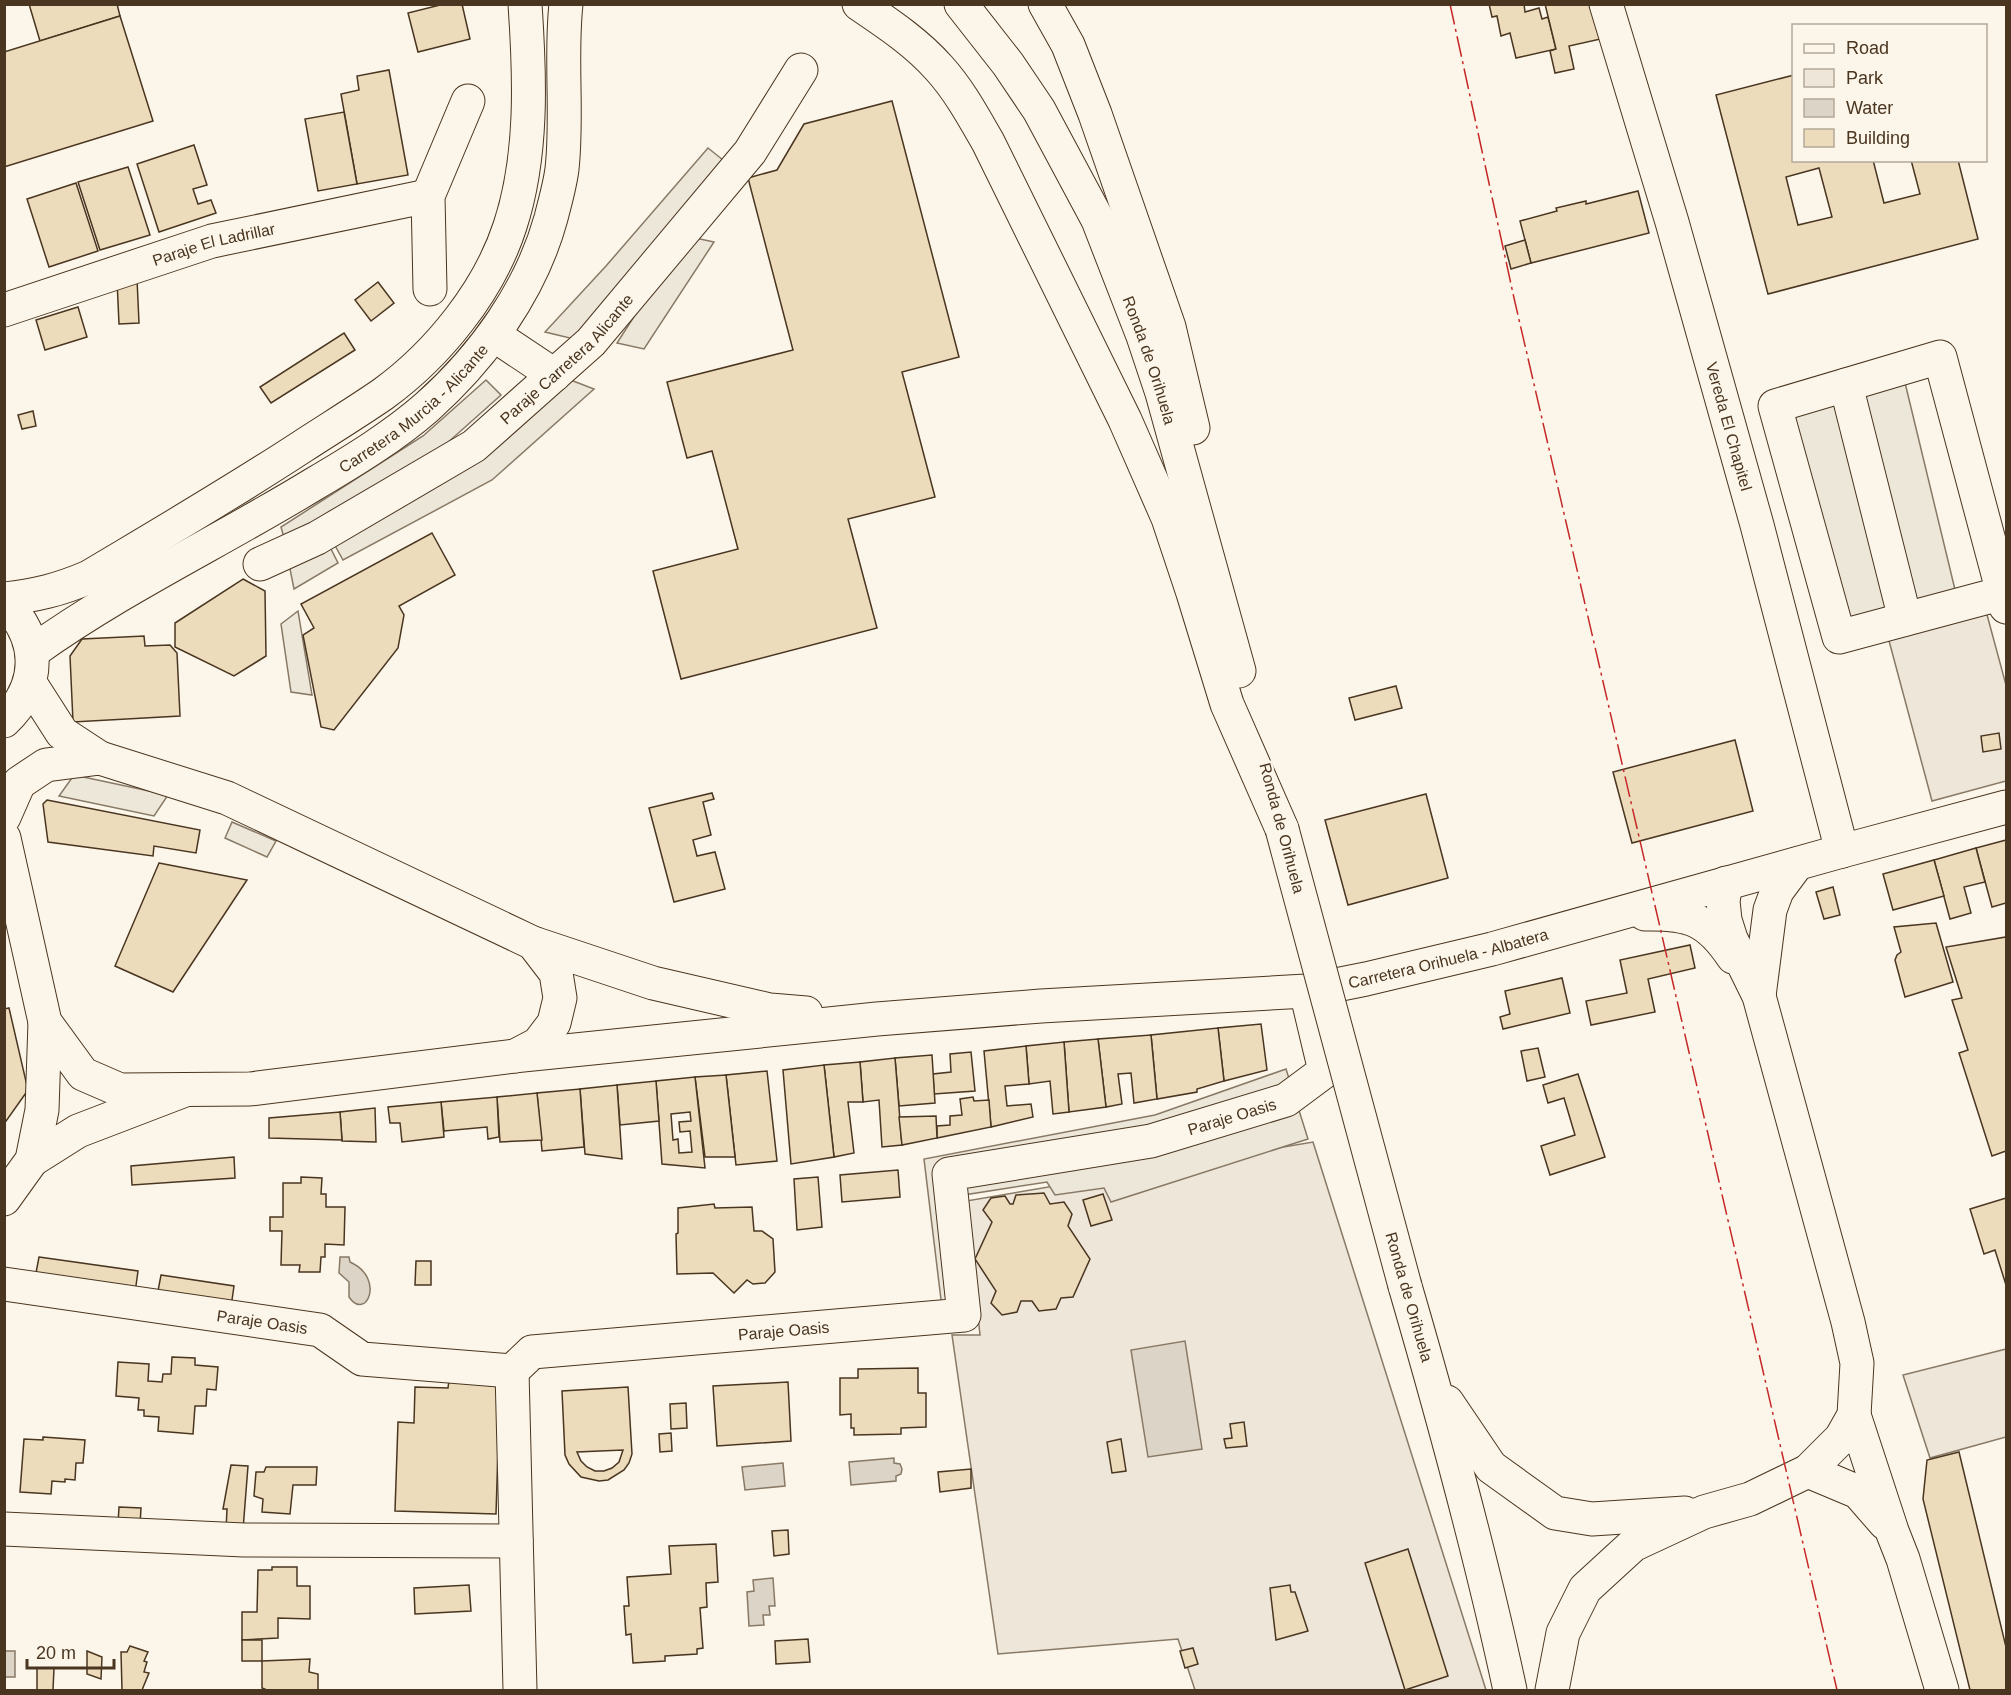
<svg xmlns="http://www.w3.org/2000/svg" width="2011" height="1695" font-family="Helvetica,sans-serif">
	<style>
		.green { fill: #ede6d9; stroke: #887966; stroke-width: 1.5 }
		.parking { fill: #ede7d9; stroke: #887966; stroke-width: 1.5 }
		.water { fill: #dcd4c6; stroke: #887966; stroke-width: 1.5 }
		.building { fill: #ecdcbc; stroke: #4a3520; stroke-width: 1.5; fill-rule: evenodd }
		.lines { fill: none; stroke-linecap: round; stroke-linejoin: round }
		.minor-casing { stroke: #4a3520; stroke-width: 35 }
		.major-casing { stroke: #4a3520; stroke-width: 35 }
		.highway-casing { stroke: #4a3520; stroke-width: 35 }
		.minor { stroke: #fbf6e9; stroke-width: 33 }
		.major { stroke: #fbf6e9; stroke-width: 33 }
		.highway { stroke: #fbf6e9; stroke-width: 33 }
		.major-bridge-casing { stroke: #4a3520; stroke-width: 35; stroke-linecap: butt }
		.major-bridge { stroke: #fbf6e9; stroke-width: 33 }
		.power { stroke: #c62828; stroke-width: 1.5; stroke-dasharray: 21 4.5 3 4.5; stroke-linecap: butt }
		.labels { text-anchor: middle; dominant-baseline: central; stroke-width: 4.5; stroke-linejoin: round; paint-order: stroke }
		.street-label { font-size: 16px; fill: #4a3520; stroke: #fbf6e9 }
	</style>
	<rect width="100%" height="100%" fill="#fbf6e9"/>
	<!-- green -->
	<g class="green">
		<path d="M1986 611 2006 685V781L1932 801 1888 637Z"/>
		<path d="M1313 1142 1486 1690H1195L1178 1639 998 1654 952 1335H980L966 1201Z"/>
		<path d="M2006 1349V1437L1930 1458 1903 1375Z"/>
	</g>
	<!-- parking -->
	<g class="parking">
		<path d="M708 148 728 164 574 339 545 332 606 266Z"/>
		<path d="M686 236 714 242 644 349 617 343Z"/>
		<path d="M1900 362 1958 602 1838 631 1779 391Z"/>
		<path d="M568 379 594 389 492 480 343 560 332 540Z"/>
		<path d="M486 380 501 395 436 453 287 548 281 527 423 436Z"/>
		<path d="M328 543 338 563 294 589 289 564Z"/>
		<path d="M298 611 312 695 291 692 281 624Z"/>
		<path d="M74 775 168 795 154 816 59 796Z"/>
		<path d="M232 822 276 841 267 857 225 838Z"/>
		<path d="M1286 1069 1308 1139 1111 1202 1104 1188 1055 1195 1047 1182 964 1195 974 1304 942 1308 924 1159 1155 1115Z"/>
	</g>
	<!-- water -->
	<g class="water">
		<path d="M340 1257H349L350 1262C386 1278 366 1322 349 1297V1282L339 1273Z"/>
		<path d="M1185 1341 1202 1449 1148 1457 1131 1350Z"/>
		<path d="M894 1458V1463L900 1464 902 1469 901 1474 896 1476V1481L851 1485 849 1462Z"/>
		<path d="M783 1463 785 1486 745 1490 742 1467Z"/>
		<path d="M773 1578 775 1606H769L770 1615H763L764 1625 749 1626 747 1592 754 1591 753 1580Z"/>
		<rect x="5" y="1651" width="10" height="26"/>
	</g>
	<!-- building -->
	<g class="building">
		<path d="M29 4H117L120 16 40 41Z"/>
		<path d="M444 4H462L470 39 418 52 408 13Z"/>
		<path d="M1489 4H1524L1525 12 1539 8 1542 19 1548 17 1556 49 1516 58 1510 33 1501 36 1497 16 1492 17Z"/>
		<path d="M1545 4H1597L1605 38 1569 46 1574 69 1555 73 1550 51 1556 49Z"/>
		<path d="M120 16 153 121 4 167V52Z"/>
		<path d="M389 70 408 175 357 184 341 94 359 90 357 76Z"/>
		<path d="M1794 75V160H1873L1884 203 1920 194 1911 160H1958L1978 239 1768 294 1716 95ZM1819 168 1832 217 1798 225 1786 177Z"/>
		<path d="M892 101 959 357 902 372 935 497 848 519 877 628 681 679 653 571 738 549 712 451 687 458 667 382 793 350 748 178 777 170 804 124Z"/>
		<path d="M344 112 357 184 318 191 305 119Z"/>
		<path d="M194 145 207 185 193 189 198 204 211 200 216 213 159 232 137 164Z"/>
		<path d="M128 167 150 235 100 250 78 182Z"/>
		<path d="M76 183 98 251 49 267 27 199Z"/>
		<path d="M1638 191 1649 233 1531 263 1520 221 1557 211 1556 208 1586 201V204Z"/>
		<path d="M1525 240 1531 263 1511 269 1505 246Z"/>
		<path d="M137 279 139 323 119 324 117 280Z"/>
		<path d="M378 282 394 303 371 321 355 300Z"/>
		<path d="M78 307 87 337 45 350 36 320Z"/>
		<path d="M344 333 355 350 271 403 260 387Z"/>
		<path d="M33 411 36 426 22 429 18 415Z"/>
		<path d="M432 533 455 575 399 606 404 615 398 648 334 730 321 727 303 635 314 628 301 604Z"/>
		<path d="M243 579 265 591 266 656 234 676 175 647V623Z"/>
		<path d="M144 636 145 646 170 645 177 653 180 716 73 722 70 656 82 639Z"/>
		<path d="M1396 686 1402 708 1355 720 1349 698Z"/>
		<path d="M1999 733 2001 749 1983 752 1981 736Z"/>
		<path d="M1735 740 1753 811 1632 843 1613 772Z"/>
		<path d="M712 793 714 799 703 802 711 835 693 840 697 856 715 852 725 889 674 902 649 808Z"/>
		<path d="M1426 794 1448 878 1348 905 1325 820Z"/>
		<path d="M47 800 200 830 196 853 154 846 153 856 48 842 43 804Z"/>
		<path d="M2006 840V903L1992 907 1976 848Z"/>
		<path d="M1976 848 1985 882 1964 887 1971 913 1950 919 1934 860Z"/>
		<path d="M1934 860 1944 896 1893 910 1883 874Z"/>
		<path d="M159 863 247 880 173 992 115 966Z"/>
		<path d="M1833 887 1840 915 1824 919 1816 892Z"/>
		<path d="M1936 923 1953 982 1905 997 1895 960 1897 955 1901 952 1894 927Z"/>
		<path d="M2006 937V1151L1992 1156 1959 1053 1968 1050 1952 1000 1962 998 1946 947Z"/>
		<path d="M1690 945 1695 968 1648 979 1655 1012 1591 1025 1586 1001 1627 993 1620 960Z"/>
		<path d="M1562 978 1570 1013 1503 1029 1500 1017 1510 1014 1505 991Z"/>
		<path d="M9 1008 28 1090 4 1124V1009Z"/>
		<path d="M1261 1024 1267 1070 1224 1081 1218 1028Z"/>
		<path d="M1218 1028 1224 1081 1197 1089V1092L1157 1099 1151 1035Z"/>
		<path d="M1151 1035 1157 1099 1134 1103 1131 1073 1118 1074 1122 1104 1106 1107 1098 1039Z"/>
		<path d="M1098 1039 1106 1107 1069 1112 1064 1042Z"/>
		<path d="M1064 1042 1069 1112 1053 1114 1050 1081 1029 1084 1026 1046Z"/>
		<path d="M1026 1046 1029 1084 1005 1086 1007 1106 1031 1104 1033 1117 991 1127 984 1051Z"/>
		<path d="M1538 1048 1545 1077 1527 1081 1521 1051Z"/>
		<path d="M971 1052 975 1091 934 1094 933 1074 951 1072 950 1054Z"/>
		<path d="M932 1055 935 1103 899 1106 895 1058Z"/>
		<path d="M895 1058 902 1145 882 1147 879 1100 863 1102 860 1062Z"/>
		<path d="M860 1062 863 1102H848L854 1153 834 1157 824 1065Z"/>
		<path d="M824 1065 834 1157 791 1164 783 1070Z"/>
		<path d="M767 1071 777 1161 736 1165 726 1075Z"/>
		<path d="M1578 1074 1605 1157 1550 1175 1541 1146 1575 1135 1564 1098 1548 1103 1543 1085Z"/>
		<path d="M726 1075 735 1157H705L695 1077Z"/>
		<path d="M695 1077 705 1168 662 1164 656 1081ZM690 1112 691 1121 679 1122 680 1132 690 1131 692 1152 679 1153 678 1139 673 1140 671 1114Z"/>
		<path d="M656 1081 659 1121 620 1125 617 1085Z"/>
		<path d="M617 1085 622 1159 585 1154 580 1089Z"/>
		<path d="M580 1089 584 1147 542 1151 537 1093Z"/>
		<path d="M537 1093 542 1140 500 1142 497 1097Z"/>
		<path d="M497 1097 499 1137 488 1139 487 1127 444 1131 441 1102Z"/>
		<path d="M973 1097 974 1101 989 1100 991 1127 937 1138V1126L950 1125V1116L962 1115 960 1099Z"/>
		<path d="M441 1102 444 1137 402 1142 400 1123H390L388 1107Z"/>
		<path d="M375 1108 376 1142 342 1141 340 1112Z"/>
		<path d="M340 1112 342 1140 269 1138V1118Z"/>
		<path d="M936 1116 937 1138 902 1145 899 1117Z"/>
		<path d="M234 1157 235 1178 132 1185 131 1166Z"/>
		<path d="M898 1170 900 1197 842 1202 840 1175Z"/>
		<path d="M301 1177 322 1178 321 1194H326V1207H345L344 1245 325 1244V1257H321L320 1272H299L300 1265H281L282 1231H270V1217H283V1183H301Z"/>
		<path d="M818 1177 822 1227 797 1230 794 1179Z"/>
		<path d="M1044 1193 1050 1204 1064 1202 1072 1214 1068 1226 1090 1259 1073 1297 1061 1298 1056 1309 1039 1311 1032 1301H1021L1017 1312 1002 1315 991 1303 996 1291 975 1259 992 1222 983 1210 991 1198 1005 1196 1010 1204H1013L1016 1195Z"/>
		<path d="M1103 1194 1112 1220 1091 1226 1083 1200Z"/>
		<path d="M2006 1198V1285L1995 1250 1984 1254 1970 1209Z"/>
		<path d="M714 1204 715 1208 752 1207 754 1231H762L773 1239 775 1272 765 1283 753 1284 747 1280 734 1293 713 1273 677 1274 676 1234 678 1233V1208Z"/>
		<path d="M39 1257 138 1271 135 1293 35 1278Z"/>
		<path d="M416 1261H431V1285H415Z"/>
		<path d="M161 1275 234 1286 231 1307 157 1296Z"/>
		<path d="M172 1357 195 1358V1365L218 1367 216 1390 207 1389 206 1406H195L193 1434 158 1431 159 1417 144 1416V1410H138L139 1398 116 1396 118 1362 149 1364 148 1381 162 1382 163 1374H171Z"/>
		<path d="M918 1368V1393H926V1427L901 1428V1434L854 1435V1428H851V1414L840 1415V1378H858V1369Z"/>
		<path d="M449 1380 500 1386 496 1514 395 1511 398 1422 414 1423 415 1387 448 1388Z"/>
		<path d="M788 1382 791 1441 717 1446 713 1386Z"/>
		<path d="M628 1387 632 1454 629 1463 624 1470 608 1480 599 1481 581 1477 569 1464 565 1455 562 1391ZM623 1450 619 1462 612 1468 604 1471H595L587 1467 581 1461 577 1452Z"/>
		<path d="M686 1403 687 1428 671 1429 670 1404Z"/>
		<path d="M1244 1422 1247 1446 1226 1448 1224 1439 1232 1438 1230 1424Z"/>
		<path d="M671 1433 672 1451 660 1452 659 1434Z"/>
		<path d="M43 1437 85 1440 83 1463H76L75 1480 65 1479V1482L52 1481 51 1494 20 1492 24 1439 43 1440Z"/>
		<path d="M1121 1439 1126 1471 1112 1473 1107 1442Z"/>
		<path d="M1959 1452 2006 1647V1690H1970L1923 1499 1927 1460Z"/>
		<path d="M231 1465 248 1466 243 1530H226L227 1509H223Z"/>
		<path d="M266 1467H317L316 1485H293L290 1514 262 1512 263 1499 254 1496 256 1472H264Z"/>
		<path d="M971 1469V1488L940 1492 938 1472Z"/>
		<path d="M119 1507 141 1508 140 1525 118 1524Z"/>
		<path d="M788 1530 789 1554 774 1556 772 1531Z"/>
		<path d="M716 1544 718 1582 706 1583 707 1607 700 1608 703 1648 697 1649V1654L665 1656V1661L633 1663 631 1634 626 1635 624 1606H629L627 1577 671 1574 669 1546Z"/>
		<path d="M1408 1549 1448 1676 1405 1690 1365 1563Z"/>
		<path d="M272 1567H297V1586H310V1619L278 1618V1638L242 1640V1612H257L258 1570H272Z"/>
		<path d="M469 1585 471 1611 415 1614 414 1588Z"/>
		<path d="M1290 1585 1291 1592H1295L1308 1631 1276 1640 1270 1588Z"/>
		<path d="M808 1639 810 1662 776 1664 775 1641Z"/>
		<rect x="242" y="1640" width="20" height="21"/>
		<path d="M130 1646 148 1652 144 1661 147 1662 144 1672 149 1673 142 1690H122L121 1652H127Z"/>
		<path d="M1193 1648 1198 1664 1185 1668 1180 1651Z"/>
		<path d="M87 1651 102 1657 101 1679 87 1674Z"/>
		<path d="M310 1659 309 1672 318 1674V1690H267L262 1688V1661Z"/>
		<path d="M37 1668H54L53 1690H37Z"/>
	</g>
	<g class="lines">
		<defs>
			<g id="minor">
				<path id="s1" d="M1606 4 1672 222 1757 525 1842 851"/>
				<path d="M430 289 428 196 468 101"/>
				<path id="s2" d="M4 310 212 241 428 196"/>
				<path d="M494 335 554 375"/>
				<path d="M1846 385 1905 619"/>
				<path id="s3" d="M260 564 317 538 474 446 591 342 750 152 801 70"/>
				<path d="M2003 593 1839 637 1775 406 1940 357 2003 593 2006 607"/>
				<path d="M32 1160 78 1131 185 1090"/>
				<path d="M4 1199 32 1160 42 1110 45 1022"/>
				<path id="s4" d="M4 1284 320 1330 362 1359 512 1371 532 1352 964 1315 949 1174 1151 1141 1286 1100 1325 1071 1306 991"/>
				<path d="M512 1371 520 1690"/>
				<path d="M1854 1415 1892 1531 1903 1559 1942 1690"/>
				<path d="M1808 1471 1858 1492 1885 1523"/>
				<path d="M4 1529 244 1540 516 1541"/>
			</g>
			<g id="major">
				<path d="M859 4C887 23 916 42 939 68 959 90 973 116 988 142L1125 420 1168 518 1193 593 1227 704 1282 829"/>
				<path id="s5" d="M961 4 1008 64 1039 110 1098 220 1143 336 1162 393 1239 671"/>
				<path d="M1045 4 1068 45 1095 114 1169 327 1193 428"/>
				<path d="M30 683 62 733 100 758"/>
				<path d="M4 817 19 783 46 765 100 758 227 798 533 943 653 983 770 1010 806 1013"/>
				<path id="s6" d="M4 838 45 1022 83 1074 120 1090 250 1089 515 1056 877 1019 1041 1006 1306 991 1366 979 1492 949 1842 851 2006 807"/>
				<path d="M1645 914C1689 913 1708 919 1733 957"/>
				<path d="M1759 996 1770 910 1777 891 1797 864"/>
				<path d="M515 1056 538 1044 554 1023 560 998 556 973 533 943"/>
				<path d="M1405 1286C1444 1420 1481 1555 1510 1690"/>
				<path d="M1447 1402 1491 1467 1555 1513 1592 1519 1685 1513"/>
				<path d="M1552 1690 1563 1633 1585 1589 1633 1545 1704 1512 1750 1499 1808 1471 1841 1438 1854 1415 1857 1363 1848 1322 1759 996 1731 939 1725 920 1723 901 1726 883"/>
			</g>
			<g id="highway">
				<path d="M4 599C37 595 59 590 89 577 161 534 233 492 303 446 329 429 357 412 383 394 438 354 489 291 510 226 533 156 530 77 525 4"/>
				<path d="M4 602C41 638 42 685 4 721"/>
				<path id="s7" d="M32 652C121 588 221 541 314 484 353 461 394 436 427 407 483 357 531 291 551 218 555 202 560 185 562 169 568 114 560 59 566 4"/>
			</g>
		</defs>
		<!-- minor casing -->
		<use href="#minor" class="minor-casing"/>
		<!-- major casing -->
		<use href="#major" class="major-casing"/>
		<!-- highway casing -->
		<use href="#highway" class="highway-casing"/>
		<!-- minor -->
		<use href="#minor" class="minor"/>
		<!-- major -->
		<use href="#major" class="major"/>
		<!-- highway -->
		<use href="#highway" class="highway"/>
		<defs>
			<path id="major-bridge" d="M1282 829 1405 1286"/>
		</defs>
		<!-- major-bridge casing -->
		<use href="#major-bridge" class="major-bridge-casing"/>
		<!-- major-bridge -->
		<use href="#major-bridge" class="major-bridge"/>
		<!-- power -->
		<path class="power" d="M1450 4 1514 298 1837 1690"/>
	</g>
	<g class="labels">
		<!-- street labels -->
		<g class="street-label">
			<text stroke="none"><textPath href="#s2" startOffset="220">Paraje El Ladrillar</textPath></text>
			<text stroke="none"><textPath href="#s3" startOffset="372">Paraje Carretera Alicante</textPath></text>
			<text stroke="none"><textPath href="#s5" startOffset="406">Ronda de Orihuela</textPath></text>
			<text stroke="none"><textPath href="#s7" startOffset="454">Carretera Murcia - Alicante</textPath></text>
			<text stroke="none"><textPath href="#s1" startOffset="440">Vereda El Chapitel</textPath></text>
			<text transform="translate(1282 828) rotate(75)">Ronda de Orihuela</text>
			<text stroke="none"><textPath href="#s6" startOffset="1630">Carretera Orihuela - Albatera</textPath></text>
			<text stroke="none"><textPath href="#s4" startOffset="1413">Paraje Oasis</textPath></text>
			<text transform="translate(1409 1297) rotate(74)">Ronda de Orihuela</text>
			<text stroke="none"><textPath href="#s4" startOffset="261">Paraje Oasis</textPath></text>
			<text stroke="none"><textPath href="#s4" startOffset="801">Paraje Oasis</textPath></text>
		</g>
	</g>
	<!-- border -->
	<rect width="2011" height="1695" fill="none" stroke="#4a3520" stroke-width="12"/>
	<!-- legend -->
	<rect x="1792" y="24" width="195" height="138" fill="#fbf6e9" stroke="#b4a999" stroke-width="1.5"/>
	<rect x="1804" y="44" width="30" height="9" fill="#fbf6e9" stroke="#b4a999" stroke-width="1.5"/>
	<text x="1846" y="54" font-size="18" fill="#4a3520">Road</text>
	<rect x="1804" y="69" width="30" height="18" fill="#ede6d9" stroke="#b4a999" stroke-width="1.5"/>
	<text x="1846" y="84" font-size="18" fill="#4a3520">Park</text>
	<rect x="1804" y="99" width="30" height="18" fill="#dcd4c6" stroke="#b4a999" stroke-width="1.5"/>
	<text x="1846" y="114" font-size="18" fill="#4a3520">Water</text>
	<rect x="1804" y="129" width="30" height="18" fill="#ecdcbc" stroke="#b4a999" stroke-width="1.5"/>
	<text x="1846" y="144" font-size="18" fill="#4a3520">Building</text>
	<!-- scale -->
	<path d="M27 1659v9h87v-9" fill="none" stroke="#4a3520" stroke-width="3"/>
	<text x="36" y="1659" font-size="18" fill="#4a3520" stroke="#fbf6e9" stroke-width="4.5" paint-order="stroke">20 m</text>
</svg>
